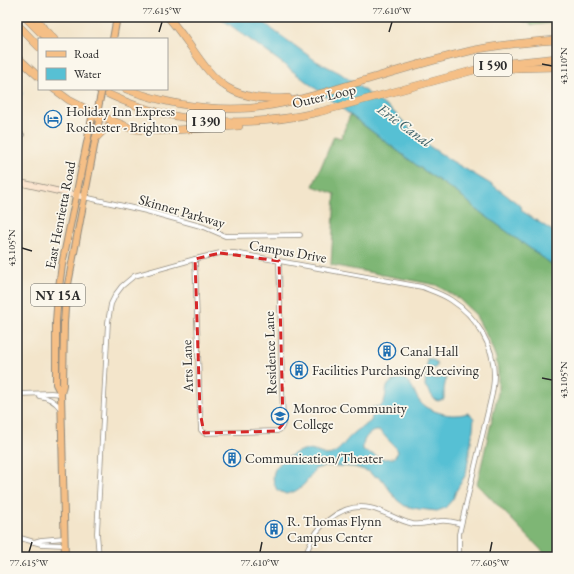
<svg xmlns="http://www.w3.org/2000/svg" width="574" height="574" font-family="'EB Garamond',serif">
	<style>
		.green { fill: #9dd587; stroke: #648059 }
		.forest { fill: #7eb674; stroke: #547050 }
		.water { fill: #57c0d4; stroke: #417680; fill-rule: evenodd }
		.lines { fill: none; stroke-linecap: round; stroke-linejoin: round }
		.stream { stroke: #57c0d4; stroke-width: 1 }
		.street-casing { stroke: #8f887b; stroke-width: 5.5 }
		.secondary-casing { stroke: #8f887b; stroke-width: 7 }
		.primary-casing { stroke: #8f887b; stroke-width: 8 }
		.highway-casing { stroke: #8f887b; stroke-width: 8 }
		.street { stroke: #fff; stroke-width: 4 }
		.secondary { stroke: #fbe5cf; stroke-width: 5.5 }
		.primary { stroke: #f5bf86; stroke-width: 6 }
		.highway { stroke: #f5bf86; stroke-width: 7 }
		.primary-bridge-casing { stroke: #8f887b; stroke-width: 8; stroke-linecap: butt }
		.primary-bridge { stroke: #f5bf86; stroke-width: 6 }
		.marked { fill: none; stroke: #d62828; stroke-width: 3; stroke-dasharray: 8 5; stroke-linejoin: round }
		.ticks { fill: none; stroke: #2b2b2b; stroke-width: 1.5 }
		.labels { text-anchor: middle; dominant-baseline: central; stroke-width: 3.5; stroke-linejoin: round; paint-order: stroke }
		.shield { fill: #fbf7ec; stroke: #696865; stroke-width: 1 }
		.shield-label { font-size: 13px; font-weight: bold; fill: #2b2b2b }
		.street-label { font-size: 14px; fill: #2b2b2b; stroke: #fbf7ec }
		.poi-label { font-size: 14px; fill: #2b2b2b; stroke: #fbf7ec; text-anchor: start }
		.water-label { font-size: 15px; font-style: italic; fill: #3a5f66; stroke: #fbf7ec }
		.neatline { fill: none; stroke: #2b2b2b; stroke-width: 1.5 }
		.ticks-label { font-size: 10px; text-anchor: middle; fill: #2b2b2b }
	</style>
	<rect width="100%" height="100%" fill="#fbf7ec"/>
	<filter id="ink" filterUnits="userSpaceOnUse"><feTurbulence type="fractalNoise" baseFrequency=".025" numOctaves="2"/><feDisplacementMap in="SourceGraphic" scale="8" xChannelSelector="R" yChannelSelector="G"/><feConvolveMatrix kernelMatrix="1 2 1 2 8 2 1 2 1" color-interpolation-filters="sRGB"/></filter>
	<filter id="wash" filterUnits="userSpaceOnUse"><feTurbulence type="fractalNoise" baseFrequency=".012" numOctaves="4" result="noise"/><feDisplacementMap in="SourceGraphic" scale="16" xChannelSelector="R" yChannelSelector="G"/><feGaussianBlur stdDeviation="0.9" result="paint"/><feColorMatrix in="noise" values="0 0 0 0 0 0 0 0 0 0 0 0 0 0 0 0 0 1.4 0 .05"/><feComposite in="paint" operator="in"/></filter>
	<g filter="url(#wash)">
		<rect width="100%" height="100%" fill="#f3e5cb"/>
		<!-- green -->
		<path class="green" d="M513 17H557V22L533 25Z"/>
		<!-- forest -->
		<path class="forest" d="M350 115 419 167 463 197 476 209 557 268V557H548L477 484 498 393V371L496 358 489 340 475 314 459 299 436 285 331 265 335 194 313 186 334 136 341 138Z"/>
		<!-- water -->
		<g class="water">
			<path d="M219 17H258L273 30 316 61 340 73 394 112 423 142 450 160 494 186 521 206 522 211 557 234V268L476 209 463 197 419 167 278 60Z"/>
			<path d="M427 359H431L436 362 437 366 435 368H431L429 373V378L437 379 443 377 446 379 444 389V399L438 401 435 400 425 386 427 362 426 361Z"/>
			<path d="M403 378C415 385 413 394 421 403 426 410 447 416 456 415 460 415 464 414 468 413L474 418 473 429 466 474 456 491 453 499 445 508 437 511 419 509 405 506 397 500 381 478 372 475 370 472 354 467 337 466H325L315 469C308 481 300 492 286 494L277 490C274 484 272 478 274 472 276 463 296 451 304 450 312 449 319 453 326 455 339 455 344 441 353 434 358 429 365 426 371 421L373 411 371 408 373 407 381 406C391 395 378 382 403 378ZM374 431H380L397 449 398 452 394 458 383 459 363 450C362 441 366 435 374 431Z"/>
		</g>
		<g class="lines">
			<!-- stream -->
			<path class="stream" d="M17 99 23 93"/>
		</g>
	</g>
	<g filter="url(#ink)">
		<g class="lines">
			<defs>
				<g id="street">
					<path d="M17 134 22 135"/>
					<path d="M84 197 146 211 204 227 225 236 300 235"/>
					<path d="M195 259 200 412 201 430 204 433 277 431C281 430 282 428 283 424L279 261"/>
					<path d="M17 394 51 393 61 394"/>
					<path d="M39 396C49 397 55 401 61 409"/>
					<path d="M17 537 41 544 64 545"/>
					<path d="M34 542 41 540 64 538"/>
					<path d="M99 557 97 533 108 322 111 304 116 294 122 286 134 276 195 259 220 253H235L422 287C432 291 442 294 451 300 476 316 494 345 494 375 494 381 493 388 492 394L459 534V557"/>
					<path d="M306 557C311 529 340 502 370 508 385 511 398 521 413 524 423 525 431 522 440 521 447 520 454 522 461 524"/>
				</g>
				<path id="secondary" d="M17 182 84 197"/>
				<g id="primary">
					<path d="M113 39 117 17"/>
					<path d="M61 394 56 384V322L58 294 62 265 92 118 96 114"/>
					<path d="M65 557 61 394 63 385 64 323 66 295 99 120 96 114 97 112"/>
				</g>
				<g id="highway">
					<path d="M25 17 47 39"/>
					<path d="M35 17 44 29 54 39"/>
					<path d="M168 17C209 64 211 104 288 98"/>
					<path d="M17 24 39 47"/>
					<path d="M17 57 39 77"/>
					<path d="M487 70 518 68 557 67"/>
					<path d="M54 89 69 100 96 114 133 129 158 131 239 126"/>
					<path d="M98 89C166 125 245 129 319 112L497 64 557 58"/>
					<path d="M126 89C166 104 208 111 251 108 282 105 312 96 342 87 384 75 427 61 470 51 498 45 528 42 557 40"/>
					<path d="M96 138 107 127 118 125"/>
				</g>
			</defs>
			<!-- street casing -->
			<use href="#street" class="street-casing"/>
			<!-- secondary casing -->
			<use href="#secondary" class="secondary-casing"/>
			<!-- primary casing -->
			<use href="#primary" class="primary-casing"/>
			<!-- highway casing -->
			<use href="#highway" class="highway-casing"/>
			<!-- street -->
			<use href="#street" class="street"/>
			<!-- secondary -->
			<use href="#secondary" class="secondary"/>
			<!-- primary -->
			<use href="#primary" class="primary"/>
			<!-- highway -->
			<use href="#highway" class="highway"/>
			<defs>
				<path id="primary-bridge" d="M98 108 102 89"/>
			</defs>
			<!-- primary-bridge casing -->
			<use href="#primary-bridge" class="primary-bridge-casing"/>
			<!-- primary-bridge -->
			<use href="#primary-bridge" class="primary-bridge"/>
		</g>
	</g>
	<!-- marked area -->
	<path class="marked" d="M220 253 279 261 283 424 277 431 204 433 200 412 195 259Z"/>
	<!-- ticks -->
	<path class="ticks" d="M159 32 162 22M389 32 392 22M542 64 552 66M22 248 32 251M542 378 552 380M29 552 32 542M260 552 262 542M490 552 492 542"/>
	<!-- icons -->
	<defs>
		<symbol id="hotel-ring" viewBox="-11 -11 22 22"><circle r="9.5" fill="#fbf7ec" stroke="#1f6fb2" stroke-width="1.5"/><path d="M-6-4.5h1.5V1H6V5H4.5V3h-9V5H-6ZM-4 0a1.8 1.8 0 1 1 3.6 0ZM.5 0V-2.5h3Q6-2.5 6 0Z" fill="#1f6fb2"/></symbol>
		<symbol id="building-ring" viewBox="-11 -11 22 22"><circle r="9.5" fill="#fbf7ec" stroke="#1f6fb2" stroke-width="1.5"/><path d="M-4-6H4V6H1V3H-1V6H-4ZM-2.5-4.3h1.7v1.8h-1.7ZM.8-4.3h1.7v1.8H.8ZM-2.5-1h1.7V.8h-1.7ZM.8-1h1.7V.8H.8Z" fill="#1f6fb2"/></symbol>
		<symbol id="university-ring" viewBox="-11 -11 22 22"><circle r="9.5" fill="#fbf7ec" stroke="#1f6fb2" stroke-width="1.5"/><path d="M0-5L7-2L0 1L-7-2ZM-4 1L0 2.5L4 1V4Q0 6-4 4Z" fill="#1f6fb2"/></symbol>
	</defs>
	<g fill-rule="evenodd">
		<use href="#hotel-ring" x="43" y="109" width="20" height="20"/>
		<use href="#building-ring" x="377" y="341" width="20" height="20"/>
		<use href="#building-ring" x="289" y="360" width="20" height="20"/>
		<use href="#university-ring" x="270" y="406" width="20" height="20"/>
		<use href="#building-ring" x="222" y="448" width="20" height="20"/>
		<use href="#building-ring" x="264" y="519" width="20" height="20"/>
	</g>
	<g class="labels">
		<!-- shield labels -->
		<g class="shield">
			<rect x="474" y="54" width="38" height="22" rx="3"/>
			<rect x="187" y="110" width="38" height="22" rx="3"/>
			<rect x="31" y="284" width="54" height="22" rx="3"/>
		</g>
		<g class="shield-label">
			<text x="493" y="65">I 590</text>
			<text x="206" y="121">I 390</text>
			<text x="58" y="295">NY 15A</text>
		</g>
		<!-- street labels -->
		<g class="street-label">
			<text transform="translate(324 96) rotate(-13)">Outer Loop</text>
			<text transform="translate(182 211) rotate(16)">Skinner Parkway</text>
			<text transform="translate(60 215) rotate(-79)">East Henrietta Road</text>
			<text transform="translate(288 251) rotate(10)">Campus Drive</text>
			<text transform="translate(270 353) rotate(-92)">Residence Lane</text>
			<text transform="translate(187 366) rotate(-92)">Arts Lane</text>
		</g>
		<!-- poi labels -->
		<g class="poi-label">
			<text x="66" y="111">Holiday Inn Express<tspan x="66" dy="16">Rochester - Brighton</tspan></text>
			<text x="400" y="351">Canal Hall</text>
			<text x="312" y="370">Facilities Purchasing/Receiving</text>
			<text x="293" y="408">Monroe Community<tspan x="293" dy="16">College</tspan></text>
			<text x="245" y="458">Communication/Theater</text>
			<text x="287" y="521">R. Thomas Flynn<tspan x="287" dy="16">Campus Center</tspan></text>
		</g>
		<!-- water labels -->
		<g class="water-label">
			<text transform="translate(405 125) rotate(36)">Erie Canal</text>
		</g>
	</g>
	<!-- margin -->
	<rect width="574" height="574" fill="none" stroke="#fbf7ec" stroke-width="44"/>
	<!-- legend -->
	<rect x="38" y="38" width="130" height="52" fill="#fbf7ec" stroke="#a8a59f"/>
	<rect x="46" y="51" width="20" height="6" fill="#f5bf86" stroke="#a8a59f"/>
	<text x="74" y="58" font-size="12" fill="#2b2b2b">Road</text>
	<rect x="46" y="68" width="20" height="12" fill="#57c0d4" stroke="#a8a59f"/>
	<text x="74" y="78" font-size="12" fill="#2b2b2b">Water</text>
	<rect x="22" y="22" width="530" height="530" class="neatline"/>
	<g class="ticks-label">
		<text x="162" y="14">77.615°W</text>
		<text x="392" y="14">77.610°W</text>
		<text transform="translate(563 66) rotate(-90)" y="4">43.110°N</text>
		<text transform="translate(11 248) rotate(-90)" y="4">43.105°N</text>
		<text transform="translate(563 380) rotate(-90)" y="4">43.105°N</text>
		<text x="29" y="566">77.615°W</text>
		<text x="260" y="566">77.610°W</text>
		<text x="490" y="566">77.605°W</text>
	</g>
</svg>
